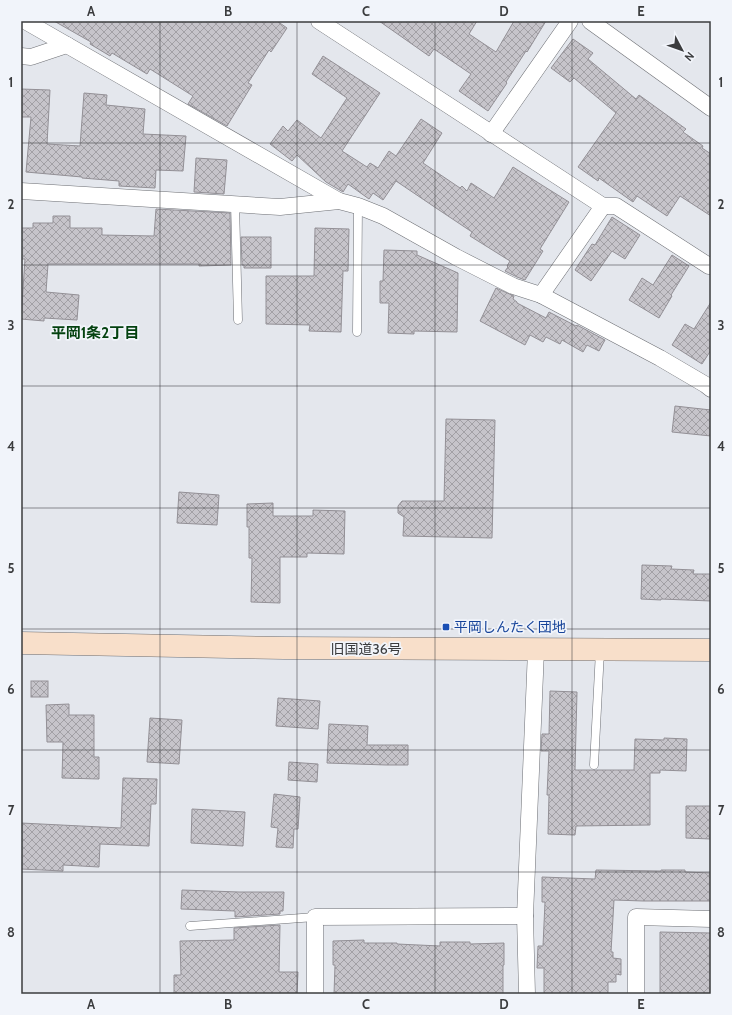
<svg xmlns="http://www.w3.org/2000/svg" width="732" height="1015" font-family="Cabin,'Noto Sans JP',sans-serif">
	<style>
		.building { fill: url(#building-cross-hatch); stroke: #939096 }
		.lines { fill: none; stroke-linecap: round; stroke-linejoin: round }
		.lane-casing { stroke: #6d6f74; stroke-width: 9 }
		.street-casing { stroke: #6d6f74; stroke-width: 17 }
		.secondary-casing { stroke: #6d6f74; stroke-width: 23 }
		.lane { stroke: #fff; stroke-width: 8 }
		.street { stroke: #fff; stroke-width: 16 }
		.secondary { stroke: #f8dfca; stroke-width: 22 }
		.grid { fill: none; stroke: #3b3c3e; stroke-width: 1; stroke-opacity: 0.55 }
		.transit-dot { fill: #1a4fb4; stroke: #f1f4fa; stroke-width: 1.5 }
		.labels { text-anchor: middle; dominant-baseline: central; stroke-width: 3.5; stroke-linejoin: round; paint-order: stroke }
		.transit-label { font-size: 14px; fill: #164399; stroke: #f1f4fa; text-anchor: start }
		.street-label { font-size: 14px; fill: #3b3c3e; stroke: #f1f4fa }
		.neighbourhood-label { font-size: 15px; font-weight: bold; fill: #044210; stroke: #f1f4fa }
		.neatline { fill: none; stroke: #3b3c3e; stroke-width: 1.5 }
		.grid-label { font-size: 13px; text-anchor: middle; font-weight: bold; fill: #3b3c3e }
	</style>
	<defs>
		<pattern id="building-cross-hatch" width="8" height="8" patternUnits="userSpaceOnUse"><rect width="8" height="8" fill="#c6c4ca"/><path d="M0 0l8 8M0 8l8-8" fill="none" stroke="#a2a0a5"/></pattern>
	</defs>
	<rect width="100%" height="100%" fill="#e4e7ed"/>
	<!-- building -->
	<g class="building">
		<path d="M54 21H277L287 28 271 52 269 50 248 83 252 85 227 126 188 104 193 96 150 69 147 74 112 53 110 56 90 44 91 42Z"/>
		<path d="M379 21H477L469 34 496 52 514 21H546L527 52 526 51 506 82 507 83 488 111 459 91 471 74 434 49 429 56Z"/>
		<path d="M573 39 593 53 588 59 636 99 639 95 686 129 683 132 703 146 702 148 711 154V216L680 196 667 216 637 196 633 202 599 178 598 181 578 167 616 113 574 78 570 82 551 68Z"/>
		<path d="M323 56 380 93 342 151 367 167 370 163 378 168 389 151 396 156 421 119 442 133 423 163 460 188 462 186 467 191 471 183 494 198 513 167 569 202 540 249 543 251 525 280 517 277 505 271 508 267 507 266 510 261 470 236 472 232 439 210 396 181 383 200 373 193 369 199 348 184 343 192 326 182 297 155 292 161 270 144 283 126 288 131 297 120 321 138 347 98 312 74Z"/>
		<path d="M21 89 50 90 47 144 80 146 84 93 107 95 106 105 145 109 143 134 186 136 183 171 156 170 155 188 119 186V181L82 178V177L26 172 31 117H21Z"/>
		<path d="M196 158 227 160 224 194 194 192Z"/>
		<path d="M156 209 230 213 231 265 199 266V264H48L46 292 79 295 77 320 44 318V321L21 319 25 259H21V228H33V223H53V216H70V228H102V235L154 236Z"/>
		<path d="M612 217 640 235 625 259 612 251 591 281 575 270 592 244 595 245Z"/>
		<path d="M315 228 349 229 348 271H343L341 332 309 331 310 325 266 324V276H314Z"/>
		<path d="M241 237H271V268H244V265H242Z"/>
		<path d="M384 250 417 251V255L458 273 457 332 414 331V334L388 333 389 303H380V281H383Z"/>
		<path d="M672 255 689 266 671 295 672 296 659 318 629 300 642 278 653 285Z"/>
		<path d="M496 288 514 296 513 299 517 302V303L546 318 549 312 576 326 577 325 605 340 599 351 587 345 583 352 562 340 560 344 546 337 543 342 530 335 525 345 480 321Z"/>
		<path d="M711 302V350L702 364 672 345 685 324 694 329Z"/>
		<path d="M675 406 711 410V436L672 432Z"/>
		<path d="M446 419 495 420 492 538 403 536 404 517 398 513V506L402 501H444Z"/>
		<path d="M179 492 219 495 217 525 177 523Z"/>
		<path d="M273 503V516H313V510L345 511 344 554 307 553V557H280V603L251 602 252 558H249V527H247V504Z"/>
		<path d="M642 565 672 566 671 569 694 570 693 574H711V601L661 599V600L641 599Z"/>
		<rect x="31" y="681" width="17" height="16"/>
		<path d="M550 691 577 692 575 770H634L635 739 664 740V738L687 739 686 771 660 770V773H650V825L576 826 575 835 548 834 549 795H547L549 751H541L542 734H549Z"/>
		<path d="M278 698 320 701 318 729 276 726Z"/>
		<path d="M69 704V715H94V757H99V779L62 778 63 742H47L46 705Z"/>
		<path d="M150 718 182 720 179 764 147 762Z"/>
		<path d="M329 724 368 726 367 745H408V765H386L327 763Z"/>
		<path d="M289 762 318 764 317 782 288 780Z"/>
		<path d="M123 778 157 779 156 804H151L149 846 100 844 99 867 63 865V871L21 869V823L121 828Z"/>
		<path d="M274 794 300 797 298 829H294L293 848 276 847 278 828 271 827Z"/>
		<path d="M686 806H711V839L686 838Z"/>
		<path d="M192 809 245 812 243 846 191 843Z"/>
		<path d="M596 870 661 871V870H685V872L711 873V901H643L614 900 611 952H613V958L621 959V975L616 974V982H608V994H544V968H537L538 946H543L545 902H542V877L595 879Z"/>
		<path d="M182 890 239 892H284L283 911H280V914L235 917V911L181 909Z"/>
		<path d="M280 925 279 972H298L297 994H174V975H181L180 941 234 940V928Z"/>
		<path d="M660 932 711 933V994H660Z"/>
		<path d="M364 940V943H397V944L440 946V942H470V944L504 943V965H503V994H334L335 965H333V941Z"/>
	</g>
	<g class="lines">
		<defs>
			<g id="lane">
				<path d="M235 204 238 320"/>
				<path d="M357 332 358 206"/>
				<path d="M594 765 600 651"/>
				<path d="M190 926 315 917"/>
			</g>
			<g id="street">
				<path d="M25 21 339 201"/>
				<path d="M319 21 603 206H616L709 266"/>
				<path d="M590 21 711 108"/>
				<path d="M21 56 31 57 67 45"/>
				<path d="M491 134 570 21"/>
				<path d="M21 191 280 207 339 201 358 206 383 216 456 257 513 286 541 295 660 358 706 385 711 389"/>
				<path d="M541 295 603 206"/>
				<path d="M315 994V917L525 916"/>
				<path d="M527 994 525 916 536 650"/>
				<path d="M636 994V917L711 919"/>
			</g>
			<path id="secondary" d="M21 643 284 648 711 650"/>
		</defs>
		<!-- lane casing -->
		<use href="#lane" class="lane-casing"/>
		<!-- street casing -->
		<use href="#street" class="street-casing"/>
		<!-- secondary casing -->
		<use href="#secondary" class="secondary-casing"/>
		<!-- lane -->
		<use href="#lane" class="lane"/>
		<!-- street -->
		<use href="#street" class="street"/>
		<!-- secondary -->
		<use href="#secondary" class="secondary"/>
	</g>
	<!-- grid -->
	<path class="grid" d="M160 21V994M297 21V994M435 21V994M572 21V994M21 143H711M21 265H711M21 386H711M21 508H711M21 629H711M21 750H711M21 872H711"/>
	<!-- markers -->
	<rect class="transit-dot" x="442" y="623" width="8" height="8" rx="2"/>
	<g class="labels">
		<!-- transit labels -->
		<g class="transit-label">
			<text x="454" y="627">平岡しんたく団地</text>
		</g>
		<!-- street labels -->
		<g class="street-label">
			<text x="366" y="649">旧国道36号</text>
		</g>
		<!-- neighbourhood labels -->
		<g class="neighbourhood-label">
			<text x="95" y="333">平岡1条2丁目</text>
		</g>
	</g>
	<!-- border -->
	<rect width="732" height="1015" fill="none" stroke="#f1f4fa" stroke-width="44"/>
	<!-- north arrow -->
	<g transform="translate(682 50) rotate(131)" stroke="#f1f4fa" stroke-width="3" paint-order="stroke">
	<path d="M0-3L7 15L0 10L-7 15Z" fill="#3b3c3e"/>
	<text y="-6" font-size="11" font-weight="bold" text-anchor="middle" fill="#3b3c3e">N</text>
	</g>
	<rect x="22" y="22" width="688" height="971" class="neatline"/>
	<g class="grid-label">
		<text x="91" y="16">A</text>
		<text x="228" y="16">B</text>
		<text x="366" y="16">C</text>
		<text x="504" y="16">D</text>
		<text x="641" y="16">E</text>
		<text x="11" y="87">1</text>
		<text x="721" y="87">1</text>
		<text x="11" y="209">2</text>
		<text x="721" y="209">2</text>
		<text x="11" y="330">3</text>
		<text x="721" y="330">3</text>
		<text x="11" y="451">4</text>
		<text x="721" y="451">4</text>
		<text x="11" y="573">5</text>
		<text x="721" y="573">5</text>
		<text x="11" y="694">6</text>
		<text x="721" y="694">6</text>
		<text x="11" y="815">7</text>
		<text x="721" y="815">7</text>
		<text x="11" y="937">8</text>
		<text x="721" y="937">8</text>
		<text x="91" y="1009">A</text>
		<text x="228" y="1009">B</text>
		<text x="366" y="1009">C</text>
		<text x="504" y="1009">D</text>
		<text x="641" y="1009">E</text>
	</g>
</svg>
